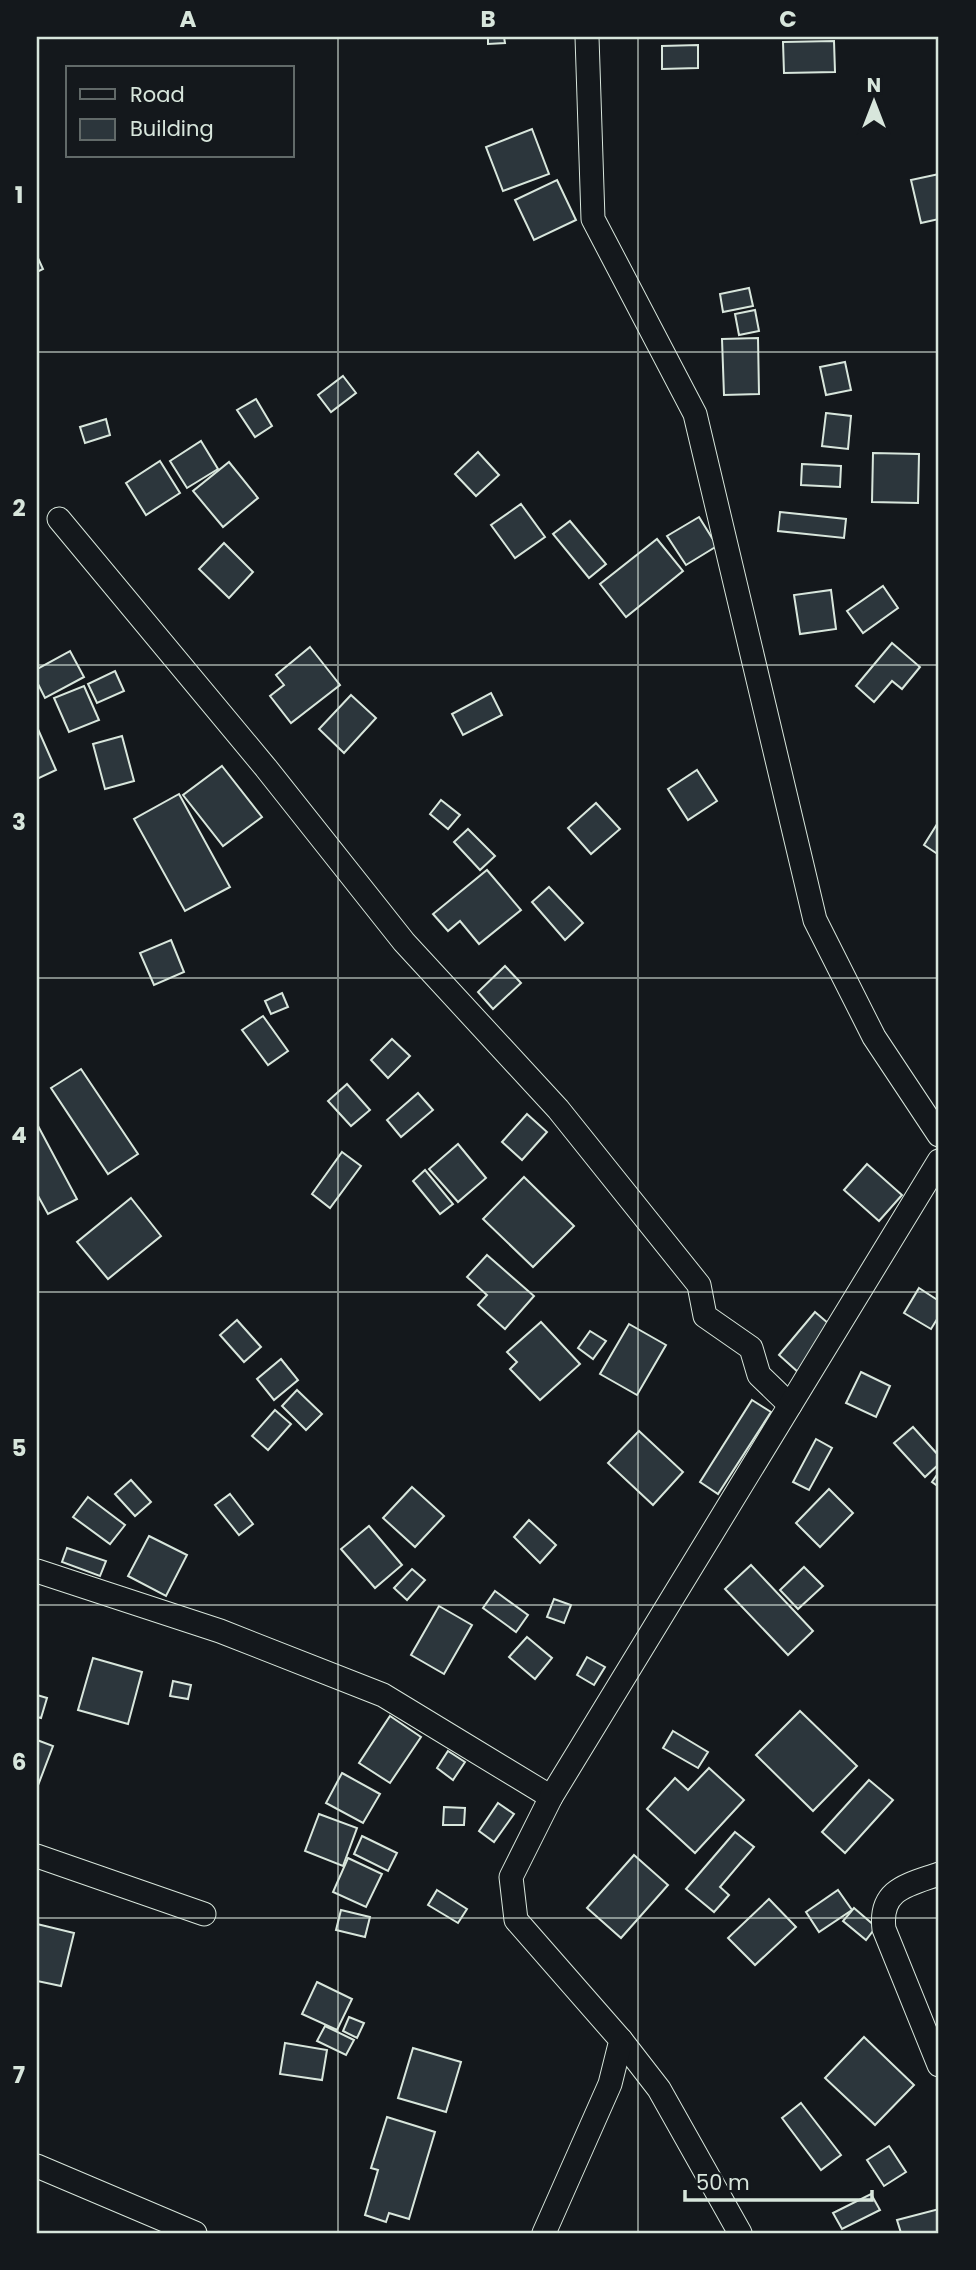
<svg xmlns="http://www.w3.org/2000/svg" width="976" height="2270" font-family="Poppins,sans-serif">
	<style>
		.building { fill: #2c363c; stroke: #d8e6dc; stroke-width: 2 }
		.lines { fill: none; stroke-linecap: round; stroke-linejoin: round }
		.minor-casing { stroke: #d8e6dc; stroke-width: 25 }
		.minor { stroke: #14181c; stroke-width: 23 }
		.grid { fill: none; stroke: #d8e6dc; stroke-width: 2; stroke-opacity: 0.55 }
		.neatline { fill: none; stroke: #d8e6dc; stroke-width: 2.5 }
		.grid-label { font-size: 23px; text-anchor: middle; font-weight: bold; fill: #d8e6dc }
	</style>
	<rect width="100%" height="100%" fill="#14181c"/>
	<!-- building -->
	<g class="building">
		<path d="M488 37H504L505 43 488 44Z"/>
		<path d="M834 41 835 72 784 73 783 42Z"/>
		<path d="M698 45V68L662 69V46Z"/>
		<path d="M532 129 549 174 503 191 486 147Z"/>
		<path d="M939 174V219L921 223 911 180Z"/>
		<path d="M557 180 576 220 534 240 515 200Z"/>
		<path d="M37 256 43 269 37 272Z"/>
		<path d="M749 288 753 306 723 312 720 294Z"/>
		<path d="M755 310 759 331 739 335 735 314Z"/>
		<path d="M758 338 759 394 724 395 722 339Z"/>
		<path d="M845 362 851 390 826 395 820 367Z"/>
		<path d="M343 376 356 393 331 412 318 395Z"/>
		<path d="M256 399 272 426 255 437 237 410Z"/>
		<path d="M826 413 851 416 848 449 822 446Z"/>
		<path d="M106 419 110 435 85 443 80 427Z"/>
		<path d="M201 441 218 469 187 488 170 461Z"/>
		<path d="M478 452 499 475 476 496 455 474Z"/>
		<path d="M873 453 919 454 918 503 872 502Z"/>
		<path d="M160 461 180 493 146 515 126 483Z"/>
		<path d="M229 462 258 498 223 527 193 491Z"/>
		<path d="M802 464 841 466 840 487 801 485Z"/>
		<path d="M521 504 545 537 515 558 491 525Z"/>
		<path d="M780 512 846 519 844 538 778 531Z"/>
		<path d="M699 517 717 546 686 565 667 536Z"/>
		<path d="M570 521 606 564 589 578 553 534Z"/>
		<path d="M657 539 683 571 626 617 600 584Z"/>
		<path d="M224 543 253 572 229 598 199 569Z"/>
		<path d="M883 586 898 608 863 633 847 611Z"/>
		<path d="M831 590 836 629 800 634 794 595Z"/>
		<path d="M892 643 920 667 902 689 892 681 874 702 856 686Z"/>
		<path d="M310 647 340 685 291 723 270 696 284 685 276 675Z"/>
		<path d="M70 651 84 677 45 698 37 682V669Z"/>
		<path d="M115 671 124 691 97 703 88 684Z"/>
		<path d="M84 686 99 720 69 732 54 698Z"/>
		<path d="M491 693 502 715 463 735 452 714Z"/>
		<path d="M351 695 376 718 344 753 319 729Z"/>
		<path d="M37 727 56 770 37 779Z"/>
		<path d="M122 736 134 781 105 789 93 744Z"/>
		<path d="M222 766 262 817 223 846 183 795Z"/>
		<path d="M697 770 717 801 688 820 668 789Z"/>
		<path d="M179 794 230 887 185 911 134 819Z"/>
		<path d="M441 800 460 815 448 829 430 814Z"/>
		<path d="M596 803 620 829 591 854 568 828Z"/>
		<path d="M939 821V855L924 845Z"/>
		<path d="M468 829 495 856 480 870 454 842Z"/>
		<path d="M487 870 521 910 479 944 460 921 448 931 433 914Z"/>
		<path d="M549 887 583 923 565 940 532 902Z"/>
		<path d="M171 940 184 972 154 985 140 953Z"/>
		<path d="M505 966 521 983 493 1009 478 992Z"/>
		<path d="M282 993 288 1007 271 1014 265 1001Z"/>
		<path d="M263 1016 288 1051 268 1065 242 1030Z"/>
		<path d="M392 1039 410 1056 388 1078 371 1060Z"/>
		<path d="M81 1069 138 1154 108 1174 51 1088Z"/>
		<path d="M347 1084 370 1110 351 1126 328 1101Z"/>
		<path d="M418 1093 433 1110 401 1137 387 1120Z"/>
		<path d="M527 1114 547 1132 522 1160 502 1142Z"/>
		<path d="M37 1124 77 1199 48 1214 37 1194Z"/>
		<path d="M458 1144 486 1178 458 1202 429 1169Z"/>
		<path d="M342 1152 361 1166 330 1208 312 1194Z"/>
		<path d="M867 1164 902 1195 879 1221 844 1190Z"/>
		<path d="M425 1170 453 1204 440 1214 413 1181Z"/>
		<path d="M524 1177 574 1226 533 1267 483 1219Z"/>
		<path d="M131 1198 161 1236 108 1279 77 1242Z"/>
		<path d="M487 1255 534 1296 505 1329 478 1305 487 1295 467 1277Z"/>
		<path d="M919 1288 939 1301V1316L931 1329 904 1313Z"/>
		<path d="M815 1312 835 1329 798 1372 779 1355Z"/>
		<path d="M237 1320 261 1347 244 1362 220 1335Z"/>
		<path d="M541 1322 580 1364 540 1400 510 1369 517 1362 507 1352Z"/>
		<path d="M629 1324 666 1345 637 1395 600 1374Z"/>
		<path d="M590 1331 606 1341 593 1359 578 1348Z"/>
		<path d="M281 1359 298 1380 274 1400 257 1379Z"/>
		<path d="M861 1372 890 1386 876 1417 846 1403Z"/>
		<path d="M297 1390 322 1414 306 1430 282 1406Z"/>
		<path d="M752 1400 771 1412 718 1494 700 1482Z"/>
		<path d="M275 1410 291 1424 268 1450 252 1436Z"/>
		<path d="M913 1427 939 1456V1464L925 1477 894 1443Z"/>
		<path d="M639 1431 683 1472 653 1505 608 1463Z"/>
		<path d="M816 1439 832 1448 809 1490 793 1482Z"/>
		<path d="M939 1472V1487L932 1482Z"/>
		<path d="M131 1480 151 1502 135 1516 115 1494Z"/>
		<path d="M412 1487 444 1516 415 1547 383 1518Z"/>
		<path d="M829 1489 853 1513 820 1547 796 1523Z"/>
		<path d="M230 1494 253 1524 239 1535 215 1505Z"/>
		<path d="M88 1497 125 1525 110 1544 73 1517Z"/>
		<path d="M529 1520 556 1545 540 1563 514 1537Z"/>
		<path d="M369 1526 402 1565 375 1588 341 1549Z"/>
		<path d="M149 1536 187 1555 166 1596 128 1576Z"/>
		<path d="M67 1548 106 1561 100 1576 62 1562Z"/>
		<path d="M751 1565 813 1631 788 1655 725 1589Z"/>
		<path d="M804 1567 823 1586 798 1609 780 1590Z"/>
		<path d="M412 1569 425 1580 407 1600 394 1588Z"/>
		<path d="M495 1591 528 1615 516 1632 483 1608Z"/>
		<path d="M554 1599 571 1605 564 1623 547 1617Z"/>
		<path d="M439 1606 472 1625 444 1674 411 1655Z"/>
		<path d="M527 1637 552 1658 535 1679 509 1657Z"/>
		<path d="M587 1657 605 1667 594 1685 577 1675Z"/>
		<path d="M93 1658 142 1672 128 1724 78 1710Z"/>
		<path d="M173 1681 191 1685 188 1699 170 1696Z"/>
		<path d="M37 1695 47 1698 41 1718 37 1717Z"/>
		<path d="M800 1711 857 1766 813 1811 756 1755Z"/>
		<path d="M390 1716 421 1737 390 1783 359 1763Z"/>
		<path d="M673 1731 708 1752 698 1768 663 1748Z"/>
		<path d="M37 1740 53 1746 37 1788Z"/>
		<path d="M448 1751 465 1762 453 1780 437 1768Z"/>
		<path d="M709 1768 744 1800 695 1853 647 1809 675 1778 688 1790Z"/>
		<path d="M342 1773 380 1794 363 1823 326 1803Z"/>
		<path d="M869 1780 893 1800 845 1853 822 1832Z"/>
		<path d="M498 1803 514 1814 494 1842 479 1831Z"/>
		<path d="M444 1807 465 1808 464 1825H443Z"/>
		<path d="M319 1814 357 1828 343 1866 305 1851Z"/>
		<path d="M735 1832 754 1847 720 1887 729 1895 714 1912 686 1889Z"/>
		<path d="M362 1836 397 1853 388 1871 354 1854Z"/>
		<path d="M634 1855 668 1885 621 1938 587 1908Z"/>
		<path d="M348 1858 382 1874 366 1907 333 1892Z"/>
		<path d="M437 1890 467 1909 458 1923 428 1905Z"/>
		<path d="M838 1890 852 1910 819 1932 806 1912Z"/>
		<path d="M769 1899 796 1927 755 1965 728 1938Z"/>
		<path d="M854 1908 876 1927 866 1940 843 1921Z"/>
		<path d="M341 1910 370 1917 365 1937 336 1930Z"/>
		<path d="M37 1924 74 1933 61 1986 37 1981Z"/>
		<path d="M317 1982 352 1999 337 2030 302 2014Z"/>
		<path d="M349 2017 364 2023 357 2038 343 2031Z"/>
		<path d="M325 2026 354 2040 346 2055 317 2041Z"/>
		<path d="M864 2037 914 2085 875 2125 825 2078Z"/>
		<path d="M285 2043 327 2050 322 2080 280 2074Z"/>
		<path d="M413 2048 461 2062 446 2112 398 2098Z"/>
		<path d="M801 2103 841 2155 821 2170 782 2118Z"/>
		<path d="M387 2117 435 2132 409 2219 389 2213 386 2222 365 2215 378 2170 371 2168Z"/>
		<path d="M889 2146 906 2172 884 2186 867 2160Z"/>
		<path d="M871 2194 880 2210 842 2229 833 2213Z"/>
		<path d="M939 2209V2233H901L897 2220Z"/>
	</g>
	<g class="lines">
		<defs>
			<g id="minor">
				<path d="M587 37 593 219 695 414 815 920 874 1037 939 1135"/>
				<path d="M59 519 266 768 404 942 558 1109 699 1285 705 1316 751 1348 759 1375 790 1405"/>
				<path d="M37 1571 220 1631 383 1695 551 1797"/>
				<path d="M37 1856 204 1914"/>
				<path d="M939 1874C908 1885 879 1889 884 1929L939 2065"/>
				<path d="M621 2040 659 2089 740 2233"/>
				<path d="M37 2166 195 2233"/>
				<path d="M544 2233 610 2084 621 2040 516 1920 511 1877 551 1797 939 1161"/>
			</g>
		</defs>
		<!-- minor casing -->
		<use href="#minor" class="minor-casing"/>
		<!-- minor -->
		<use href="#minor" class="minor"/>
	</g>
	<!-- grid -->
	<path class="grid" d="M338 37V2233M638 37V2233M37 352H939M37 665H939M37 978H939M37 1292H939M37 1605H939M37 1918H939"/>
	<!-- border -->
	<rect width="976" height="2270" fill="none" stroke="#14181c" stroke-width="77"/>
	<!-- legend -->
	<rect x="66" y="66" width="228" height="91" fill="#14181c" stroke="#626a69" stroke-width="2"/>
	<rect x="80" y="89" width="35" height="10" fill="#14181c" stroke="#626a69" stroke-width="2"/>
	<text x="130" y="102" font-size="21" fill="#d8e6dc">Road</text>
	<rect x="80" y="119" width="35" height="21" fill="#2c363c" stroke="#626a69" stroke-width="2"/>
	<text x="130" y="136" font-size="21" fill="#d8e6dc">Building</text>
	<!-- north arrow -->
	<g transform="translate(874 102)" stroke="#14181c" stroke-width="5" paint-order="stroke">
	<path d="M0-5L12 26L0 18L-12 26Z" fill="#d8e6dc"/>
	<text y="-10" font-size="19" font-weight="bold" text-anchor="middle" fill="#d8e6dc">N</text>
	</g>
	<!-- scale -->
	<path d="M685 2190v10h187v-10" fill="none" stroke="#d8e6dc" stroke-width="3.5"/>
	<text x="696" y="2190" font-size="21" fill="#d8e6dc" stroke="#14181c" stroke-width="5" paint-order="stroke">50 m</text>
	<rect x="38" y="38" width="899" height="2194" class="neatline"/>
	<g class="grid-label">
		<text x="188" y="27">A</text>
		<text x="488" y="27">B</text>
		<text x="788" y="27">C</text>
		<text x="19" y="203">1</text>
		<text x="19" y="516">2</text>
		<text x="19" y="830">3</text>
		<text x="19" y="1143">4</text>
		<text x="19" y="1456">5</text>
		<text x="19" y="1770">6</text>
		<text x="19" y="2083">7</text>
	</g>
</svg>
